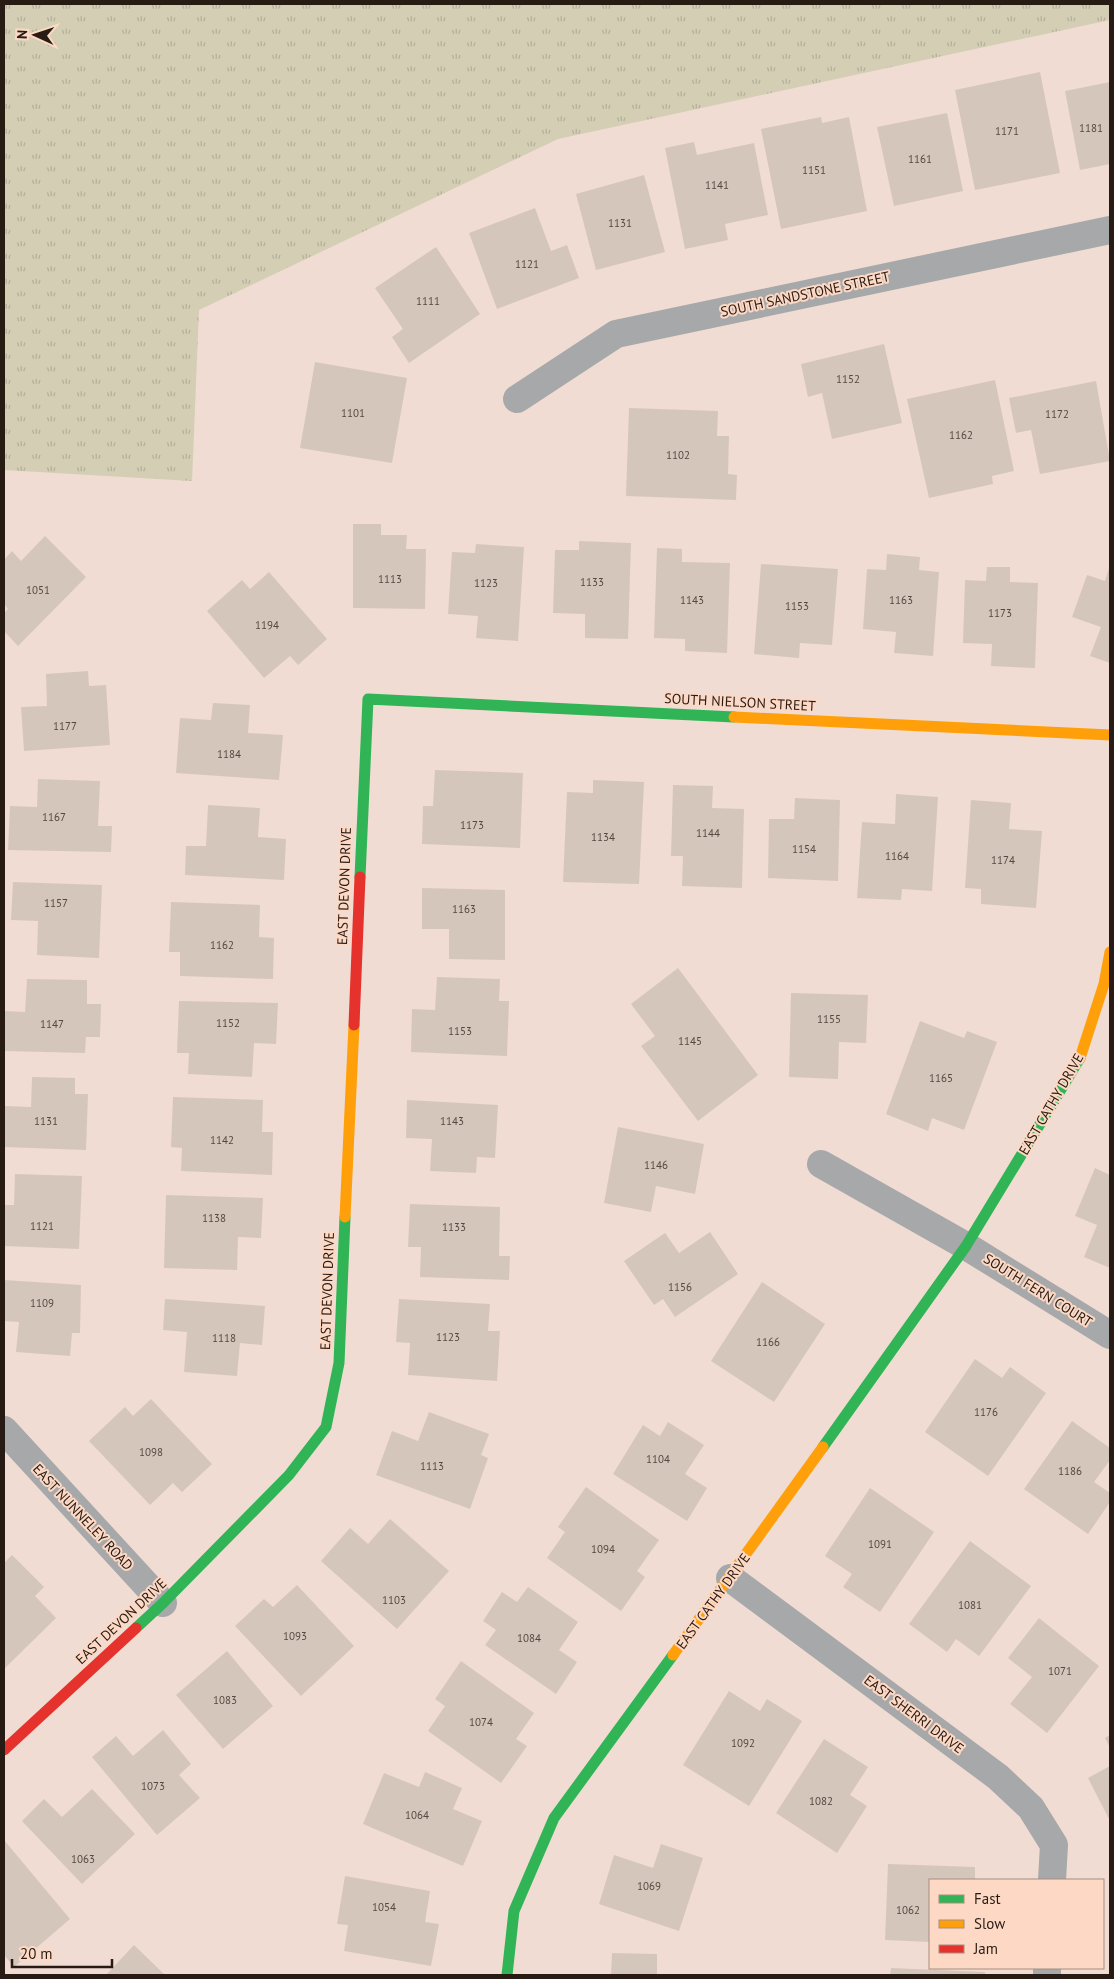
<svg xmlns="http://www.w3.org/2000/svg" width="1114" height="1979" font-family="'PT Sans',sans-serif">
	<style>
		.grass { fill: url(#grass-tufts) }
		.building { fill: #d5c6bc }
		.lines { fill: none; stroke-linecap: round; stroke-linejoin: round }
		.street { stroke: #a6a8a9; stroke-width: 28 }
		.fast { stroke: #30b455; stroke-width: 11 }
		.slow { stroke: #ff9f0a; stroke-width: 11 }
		.jam { stroke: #e5322d; stroke-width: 11 }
		.labels { text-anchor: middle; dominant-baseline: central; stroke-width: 4; stroke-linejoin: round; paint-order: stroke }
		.number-label { font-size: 11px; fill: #54483f }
		.street-label { font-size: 14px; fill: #271b13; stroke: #fdd9c5 }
	</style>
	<defs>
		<pattern id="grass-tufts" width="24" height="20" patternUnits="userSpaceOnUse" patternTransform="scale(1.25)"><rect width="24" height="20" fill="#d3ceb4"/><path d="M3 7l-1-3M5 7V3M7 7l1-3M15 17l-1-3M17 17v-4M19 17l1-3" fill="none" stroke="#b5b09a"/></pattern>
	</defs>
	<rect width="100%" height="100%" fill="#f0dcd2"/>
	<!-- grass -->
	<path class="grass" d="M4 4H1110V20L558 139 199 310 192 481 4 470Z"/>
	<!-- building -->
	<g class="building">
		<path d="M1040 72 1060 173 975 190 955 90Z"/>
		<path d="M1110 82V164L1080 170 1065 91Z"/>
		<path d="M947 113 963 191 894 206 877 127Z"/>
		<path d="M821 117 822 123 849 117 867 211 781 229 761 129Z"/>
		<path d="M694 142 697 155 754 143 768 215 725 224 728 240 685 249 665 148Z"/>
		<path d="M644 175 665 252 596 270 576 194Z"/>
		<path d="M535 208 551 251 567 245 579 278 497 309 469 233Z"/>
		<path d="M436 247 480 314 409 363 392 337 403 329 375 288Z"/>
		<path d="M884 344 902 423 832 439 822 393 808 397 801 364Z"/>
		<path d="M315 362 407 378 392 463 300 448Z"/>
		<path d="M995 380 1014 471 992 476 993 484 929 498 907 399Z"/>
		<path d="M1096 381 1110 461 1040 474 1031 430 1016 433 1009 398Z"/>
		<path d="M629 408 718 411 717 436H729L728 474 737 475 736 500 626 496Z"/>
		<path d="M353 524H381V535H407L406 549H426L425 609 353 608Z"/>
		<path d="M45 536 86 577 18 646 4 631V613L8 609 4 604V560L12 551 21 561Z"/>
		<path d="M579 541 631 543 628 639 585 638V614L553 613 555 550H579Z"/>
		<path d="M476 544 524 547 518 641 476 638 478 616 448 614 452 552 475 553Z"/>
		<path d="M657 548 682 549V562L730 563 727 653 685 651V639L654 638Z"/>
		<path d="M887 554 920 557 919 570 939 572 933 656 894 653 896 632 863 629 867 569 886 570Z"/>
		<path d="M761 564 838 569 832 645 800 643 799 658 754 654Z"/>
		<path d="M1110 565V663L1090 656 1101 627 1072 617 1087 575 1105 581Z"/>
		<path d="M987 567H1010V582L1038 583 1035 668 991 666 992 644 963 643 965 580 986 581Z"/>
		<path d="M269 572 327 639 298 665 290 656 264 678 207 611 242 580 250 589Z"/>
		<path d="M88 671 89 686 106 685 110 745 24 751 21 707 47 706 46 674Z"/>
		<path d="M213 703 250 705 248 733 283 735 279 780 176 773 180 718 211 720Z"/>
		<path d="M435 770 523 773 520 848 422 844 423 806H433Z"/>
		<path d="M38 779 100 781 98 826H112L111 852 8 850 10 806 37 807Z"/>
		<path d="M593 780 644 782 639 884 563 882 567 792 593 793Z"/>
		<path d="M673 785 713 786 712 808 744 809 742 888 682 886 683 856H671Z"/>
		<path d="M896 794 938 797 932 891 902 889 901 900 857 898 862 822 895 824Z"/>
		<path d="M795 798 840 800 838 881 768 878 769 819H794Z"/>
		<path d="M971 800 1011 803 1009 829 1042 831 1036 908 981 904V889L965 888Z"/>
		<path d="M208 805 260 808 258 837 286 839 284 880 185 875 186 846H206Z"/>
		<path d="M13 882 102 885 99 958 37 955 38 921 11 920Z"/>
		<path d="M422 888 505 890V960L449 959V929H422Z"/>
		<path d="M171 902 260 905 259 937 274 938 273 979 180 976V952H169Z"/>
		<path d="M678 968 758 1075 698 1121 641 1046 655 1036 631 1004Z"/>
		<path d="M437 977 500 979 499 1001H509L507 1056 411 1052 412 1009 435 1010Z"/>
		<path d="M27 979 87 980V1004H101L100 1037H86L85 1053 4 1051V1011L25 1012Z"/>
		<path d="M791 993 868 995 866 1043 839 1042 838 1079 789 1077Z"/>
		<path d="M179 1001 278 1003 276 1044 254 1043 252 1077 188 1074 189 1053H177Z"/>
		<path d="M920 1021 964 1038 967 1031 997 1042 964 1130 932 1118 928 1131 886 1114Z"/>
		<path d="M32 1077 75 1078V1094H88L86 1150 4 1147 5 1106 31 1107Z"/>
		<path d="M173 1097 263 1100 262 1132H273L272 1175 181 1171 182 1148 171 1147Z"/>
		<path d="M407 1100 498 1105 495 1158 477 1157 476 1173 430 1171 432 1139 406 1138Z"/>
		<path d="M618 1127 704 1144 695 1194 656 1186 651 1212 604 1203Z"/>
		<path d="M1095 1168 1110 1175V1268L1084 1257 1097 1225 1075 1216Z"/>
		<path d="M15 1174 82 1176 79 1249 4 1246V1205H14Z"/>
		<path d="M166 1195 263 1198 261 1238 238 1237 237 1270 164 1268Z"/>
		<path d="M410 1204 500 1207 499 1256H510L509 1280 420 1277 421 1247H408Z"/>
		<path d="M710 1232 738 1274 675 1317 663 1299 654 1305 624 1261 665 1233 679 1253Z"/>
		<path d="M4 1280 81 1285 80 1333H72L70 1356 16 1352 19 1322 4 1321Z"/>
		<path d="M762 1282 825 1324 774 1402 711 1361Z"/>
		<path d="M165 1299 265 1306 262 1345 240 1343 237 1376 184 1372 187 1332 163 1330Z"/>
		<path d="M399 1299 490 1304 488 1331H500L497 1381 408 1375 410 1343 396 1342Z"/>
		<path d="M975 1359 1002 1378 1010 1367 1046 1393 988 1476 925 1432Z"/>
		<path d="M151 1399 212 1464 182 1492 173 1483 150 1505 89 1441 125 1407 133 1416Z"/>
		<path d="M429 1412 489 1434 481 1455 488 1458 470 1509 376 1475 392 1431 418 1441Z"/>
		<path d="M1072 1421 1110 1448V1460L1094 1482 1110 1493V1502L1088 1534 1024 1489Z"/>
		<path d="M668 1422 704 1445 685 1474 707 1488 687 1521 613 1474 643 1425 660 1436Z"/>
		<path d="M586 1487 659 1540 637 1571 645 1577 621 1611 547 1558 565 1532 558 1527Z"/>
		<path d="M870 1488 934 1532 880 1612 843 1587 852 1574 825 1556Z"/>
		<path d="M390 1519 449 1571 397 1629 321 1561 350 1528 368 1544Z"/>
		<path d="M970 1541 1031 1586 979 1656 956 1639 947 1652 909 1624Z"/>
		<path d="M12 1555 44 1587 35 1596 56 1618 4 1669V1563Z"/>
		<path d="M297 1585 354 1646 301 1696 235 1626 264 1599 273 1607Z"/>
		<path d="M528 1587 578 1622 559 1650 577 1662 556 1694 485 1645 496 1630 483 1621 502 1592 517 1602Z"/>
		<path d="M1039 1618 1099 1666 1047 1733 1010 1704 1032 1677 1008 1658Z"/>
		<path d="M227 1651 273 1706 223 1749 176 1695Z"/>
		<path d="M461 1661 534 1713 516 1739 527 1746 501 1783 428 1731 445 1706 435 1699Z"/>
		<path d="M729 1691 760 1711 767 1699 802 1721 749 1806 683 1765Z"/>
		<path d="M163 1730 191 1764 179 1775 200 1798 157 1835 92 1757 116 1736 133 1756Z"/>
		<path d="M1110 1735V1748L1105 1738Z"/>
		<path d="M824 1739 868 1767 850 1795 867 1806 837 1853 776 1813Z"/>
		<path d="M1110 1766V1821L1088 1778Z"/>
		<path d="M425 1772 462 1788 453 1809 482 1821 463 1866 363 1824 384 1773 419 1787Z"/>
		<path d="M92 1789 135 1834 82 1884 22 1821 44 1799 62 1817Z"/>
		<path d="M4 1840 70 1919 14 1967 4 1955Z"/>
		<path d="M661 1844 703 1858 679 1931 599 1904 614 1855 653 1868Z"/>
		<path d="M888 1864 975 1867V1880H930V1942L885 1940Z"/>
		<path d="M345 1876 430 1891 425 1922 439 1924 431 1966 344 1951 348 1925 337 1924Z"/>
		<path d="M134 1945 165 1975H106Z"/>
		<path d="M612 1953 657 1954V1975H611Z"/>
		<path d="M891 1968 985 1972V1975H890Z"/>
	</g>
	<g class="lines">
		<!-- street -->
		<g class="street">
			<path d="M517 399 616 334 1110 230"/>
			<path d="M821 1164 966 1246 1110 1335"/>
			<path d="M4 1430 163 1603"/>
			<path d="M730 1578 998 1777 1031 1808 1054 1845 1052 1880"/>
			<path d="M1047 1975V1968"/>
		</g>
		<!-- fast -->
		<g class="fast">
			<path d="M360 877 368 699 734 717"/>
			<path d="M823 1447 966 1246 1080 1058"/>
			<path d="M136 1628 163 1603 289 1475 326 1427 339 1363 345 1217"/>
			<path d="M507 1975 514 1911 554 1818 673 1655"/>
		</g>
		<!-- slow -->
		<g class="slow">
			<path d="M734 717 1110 735"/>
			<path d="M1080 1058 1104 984 1110 952"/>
			<path d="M345 1217 354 1025"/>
			<path d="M673 1655 823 1447"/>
		</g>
		<!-- jam -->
		<g class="jam">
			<path d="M354 1025 360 877"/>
			<path d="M4 1750 136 1628"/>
		</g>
	</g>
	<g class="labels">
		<!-- number labels -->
		<g class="number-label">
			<text x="1091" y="128">1181</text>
			<text x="1007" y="131">1171</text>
			<text x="920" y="159">1161</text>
			<text x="814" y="170">1151</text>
			<text x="717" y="185">1141</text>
			<text x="620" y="223">1131</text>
			<text x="527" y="264">1121</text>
			<text x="428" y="301">1111</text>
			<text x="848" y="379">1152</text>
			<text x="353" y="413">1101</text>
			<text x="1057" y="414">1172</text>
			<text x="961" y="435">1162</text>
			<text x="678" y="455">1102</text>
			<text x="390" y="579">1113</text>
			<text x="592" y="582">1133</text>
			<text x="486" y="583">1123</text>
			<text x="38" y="590">1051</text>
			<text x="692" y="600">1143</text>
			<text x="901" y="600">1163</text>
			<text x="797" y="606">1153</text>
			<text x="1000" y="613">1173</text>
			<text x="267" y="625">1194</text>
			<text x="65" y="726">1177</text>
			<text x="229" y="754">1184</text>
			<text x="54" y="817">1167</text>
			<text x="472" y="825">1173</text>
			<text x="708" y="833">1144</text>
			<text x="603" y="837">1134</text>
			<text x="804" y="849">1154</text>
			<text x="897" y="856">1164</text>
			<text x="1003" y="860">1174</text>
			<text x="56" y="903">1157</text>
			<text x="464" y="909">1163</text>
			<text x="222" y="945">1162</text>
			<text x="829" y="1019">1155</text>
			<text x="228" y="1023">1152</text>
			<text x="52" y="1024">1147</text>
			<text x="460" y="1031">1153</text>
			<text x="690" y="1041">1145</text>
			<text x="941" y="1078">1165</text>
			<text x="46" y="1121">1131</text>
			<text x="452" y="1121">1143</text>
			<text x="222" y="1140">1142</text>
			<text x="656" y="1165">1146</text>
			<text x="214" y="1218">1138</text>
			<text x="42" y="1226">1121</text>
			<text x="454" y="1227">1133</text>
			<text x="680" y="1287">1156</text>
			<text x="42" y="1303">1109</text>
			<text x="448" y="1337">1123</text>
			<text x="224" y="1338">1118</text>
			<text x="768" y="1342">1166</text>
			<text x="986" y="1412">1176</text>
			<text x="151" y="1452">1098</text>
			<text x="658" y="1459">1104</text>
			<text x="432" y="1466">1113</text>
			<text x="1070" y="1471">1186</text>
			<text x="880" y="1544">1091</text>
			<text x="603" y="1549">1094</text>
			<text x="394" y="1600">1103</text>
			<text x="970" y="1605">1081</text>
			<text x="295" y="1636">1093</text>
			<text x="529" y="1638">1084</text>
			<text x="1060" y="1671">1071</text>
			<text x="225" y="1700">1083</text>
			<text x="481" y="1722">1074</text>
			<text x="743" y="1743">1092</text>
			<text x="153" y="1786">1073</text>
			<text x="821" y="1801">1082</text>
			<text x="417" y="1815">1064</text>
			<text x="83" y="1859">1063</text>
			<text x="649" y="1886">1069</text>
			<text x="384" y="1907">1054</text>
			<text x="908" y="1910">1062</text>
		</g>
		<!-- street labels -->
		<g class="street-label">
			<text transform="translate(805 294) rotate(-12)">SOUTH SANDSTONE STREET</text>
			<text transform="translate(740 702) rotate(3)">SOUTH NIELSON STREET</text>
			<text transform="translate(344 886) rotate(-88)">EAST DEVON DRIVE</text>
			<text transform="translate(1051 1104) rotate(-60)">EAST CATHY DRIVE</text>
			<text transform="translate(1038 1290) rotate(32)">SOUTH FERN COURT</text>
			<text transform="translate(327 1291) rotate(-88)">EAST DEVON DRIVE</text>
			<text transform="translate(83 1517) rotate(47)">EAST NUNNELEY ROAD</text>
			<text transform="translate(713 1601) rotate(-54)">EAST CATHY DRIVE</text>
			<text transform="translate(121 1621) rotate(-43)">EAST DEVON DRIVE</text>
			<text transform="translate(914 1714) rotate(37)">EAST SHERRI DRIVE</text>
		</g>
	</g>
	<!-- border -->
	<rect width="1114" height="1979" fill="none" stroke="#271b13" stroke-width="10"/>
	<!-- legend -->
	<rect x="929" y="1879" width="175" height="90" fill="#fdd9c5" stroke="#a78d7e"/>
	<rect x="939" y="1895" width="25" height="8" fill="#30b455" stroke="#a78d7e"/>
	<text x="974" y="1904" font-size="15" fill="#271b13">Fast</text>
	<rect x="939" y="1920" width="25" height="8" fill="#ff9f0a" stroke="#a78d7e"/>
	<text x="974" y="1929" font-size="15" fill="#271b13">Slow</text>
	<rect x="939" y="1945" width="25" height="8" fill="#e5322d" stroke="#a78d7e"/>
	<text x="974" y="1954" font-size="15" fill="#271b13">Jam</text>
	<!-- north arrow -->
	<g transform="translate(35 35) rotate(273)" stroke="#fdd9c5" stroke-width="4" paint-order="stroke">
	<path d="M0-4L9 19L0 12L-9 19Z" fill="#271b13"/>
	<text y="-8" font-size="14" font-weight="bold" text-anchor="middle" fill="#271b13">N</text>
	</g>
	<!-- scale -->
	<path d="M12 1959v8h100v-8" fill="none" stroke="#271b13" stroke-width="2.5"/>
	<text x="20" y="1959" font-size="15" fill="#271b13" stroke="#fdd9c5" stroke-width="4" paint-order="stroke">20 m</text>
</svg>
